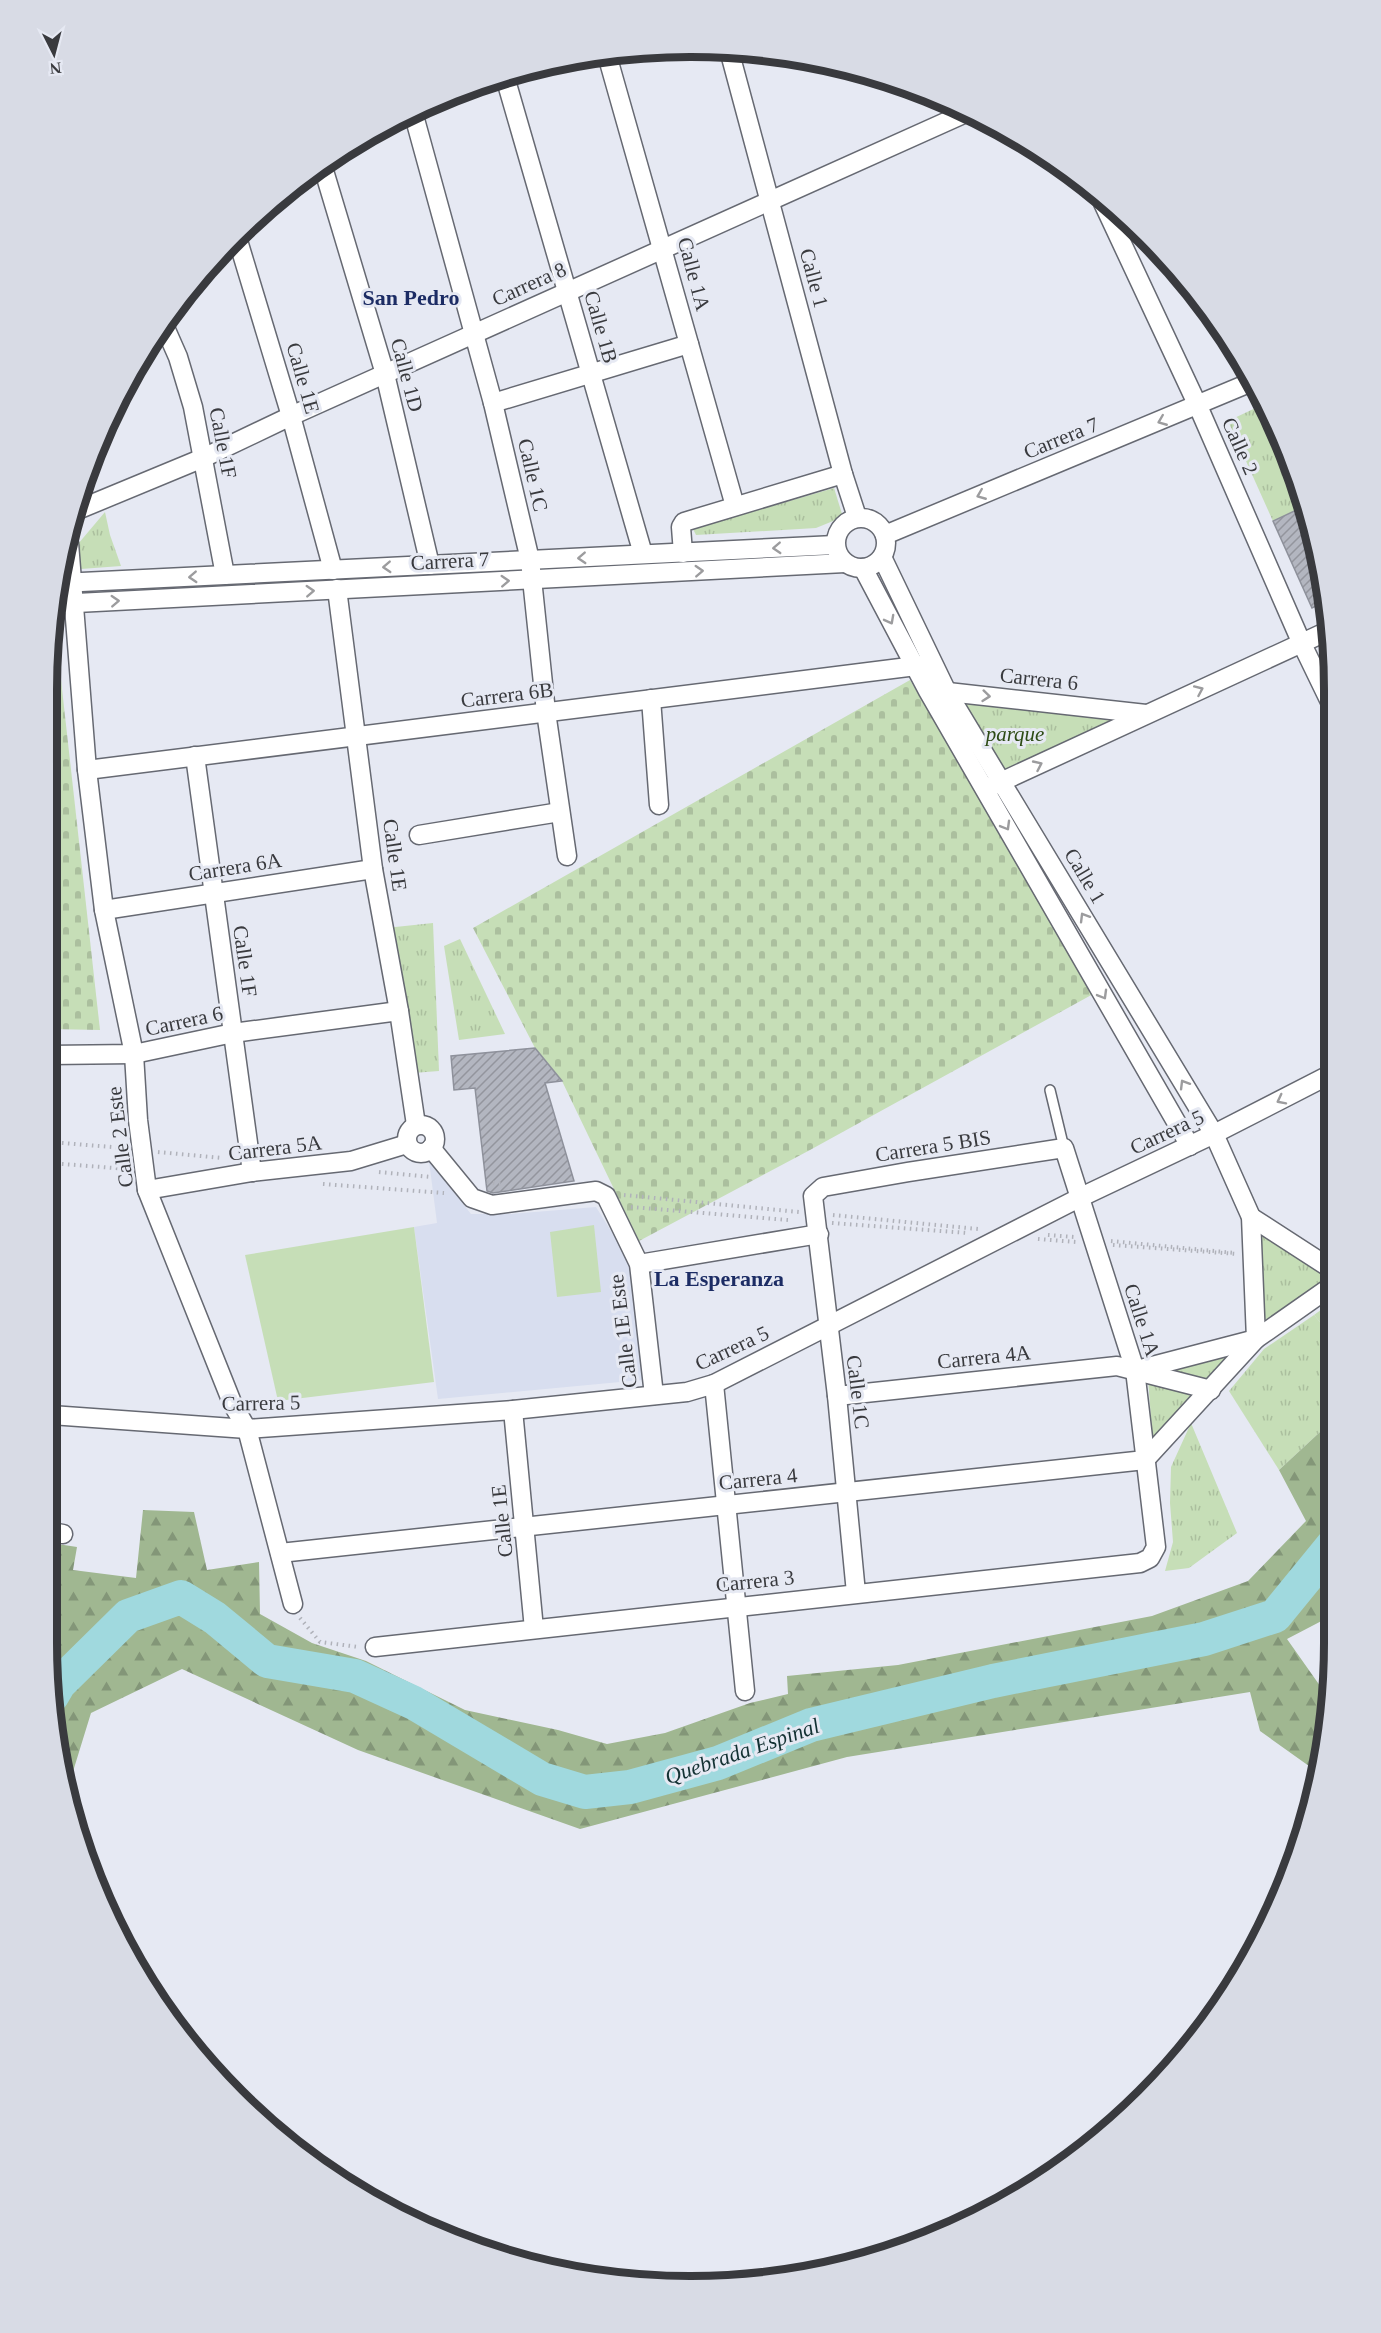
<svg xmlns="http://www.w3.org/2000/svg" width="1381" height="2333" font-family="'Times New Roman',serif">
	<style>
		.built { fill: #d8deef }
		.grass { fill: url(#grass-tufts) }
		.forest { fill: url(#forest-firs) }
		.cemetery { fill: url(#cemetery-stones) }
		.pitch { fill: #c6deb7 }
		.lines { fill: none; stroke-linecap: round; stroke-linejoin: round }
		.river { stroke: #a0d9de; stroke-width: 34 }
		.building { fill: url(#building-hatch); stroke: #8e919b; stroke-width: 1.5 }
		.service-casing { stroke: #666972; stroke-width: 12 }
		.minor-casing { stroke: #666972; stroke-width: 21 }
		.path { stroke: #b0b2ba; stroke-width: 4; stroke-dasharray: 1.5 4.5; stroke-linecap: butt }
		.service { stroke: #fff; stroke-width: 9 }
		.minor { stroke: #fff; stroke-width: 18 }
		.oneway { stroke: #9c9c9e }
		.labels { text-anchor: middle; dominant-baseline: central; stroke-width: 6; stroke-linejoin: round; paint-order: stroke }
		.street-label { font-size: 21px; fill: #393a3e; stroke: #e6e9f3 }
		.park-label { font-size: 21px; font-style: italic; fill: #2d4b15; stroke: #e6e9f3 }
		.neighbourhood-label { font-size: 22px; font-weight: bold; fill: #1c2c64; stroke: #e6e9f3 }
		.water-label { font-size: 22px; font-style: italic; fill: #133133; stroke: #e6e9f3 }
		.rim { fill: none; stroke: #393a3e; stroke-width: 8 }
	</style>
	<defs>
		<pattern id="grass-tufts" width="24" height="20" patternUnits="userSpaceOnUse" patternTransform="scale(1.5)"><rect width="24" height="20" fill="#c6deb7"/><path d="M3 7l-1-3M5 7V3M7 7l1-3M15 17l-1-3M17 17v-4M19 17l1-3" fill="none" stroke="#abbf9e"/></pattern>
		<pattern id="forest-firs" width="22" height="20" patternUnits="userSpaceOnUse" patternTransform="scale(1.5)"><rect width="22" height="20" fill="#a0b791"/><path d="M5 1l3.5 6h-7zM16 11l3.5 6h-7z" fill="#839678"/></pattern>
		<pattern id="cemetery-stones" width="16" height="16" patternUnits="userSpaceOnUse" patternTransform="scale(1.5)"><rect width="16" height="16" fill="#c6deb7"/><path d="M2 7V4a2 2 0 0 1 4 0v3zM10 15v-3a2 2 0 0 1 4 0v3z" fill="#abbf9e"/></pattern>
		<pattern id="building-hatch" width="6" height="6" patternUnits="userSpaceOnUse" patternTransform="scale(1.5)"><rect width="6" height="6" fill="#b3b6c0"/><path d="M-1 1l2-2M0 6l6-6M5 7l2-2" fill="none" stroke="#93959d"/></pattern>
	</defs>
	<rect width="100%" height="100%" fill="#e6e9f3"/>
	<!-- built -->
	<path class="built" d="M429 1161 471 1214H510L596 1207 638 1274 652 1379 438 1399 414 1227 437 1223Z"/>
	<!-- grass -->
	<g class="grass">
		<path d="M1264 404 1300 484 1324 602 1312 608 1228 421Z"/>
		<path d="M834 488 843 517 816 528 696 535 693 529Z"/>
		<path d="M105 512 110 535 121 566 81 569 78 544Z"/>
		<path d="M954 692 1123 717 1000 775Z"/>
		<path d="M433 923 439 1071 413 1073 386 928Z"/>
		<path d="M460 939 505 1034 459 1040 444 946Z"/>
		<path d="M1259 1233 1332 1279 1265 1320Z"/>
		<path d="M1314 1315 1333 1337V1420L1279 1470 1229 1391 1264 1349Z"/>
		<path d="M1232 1353 1208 1382 1162 1370Z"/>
		<path d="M1148 1379 1200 1392 1153 1445Z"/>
		<path d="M1191 1423 1237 1533 1189 1568 1165 1571 1173 1542 1170 1503 1171 1467Z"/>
	</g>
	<!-- forest -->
	<path class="forest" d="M1333 1420V1615L1287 1639 1330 1700 1316 1771 1260 1731 1250 1692 847 1757 580 1829 358 1750 182 1669 91 1713 67 1791 52 1727 51 1543 77 1547 73 1570 136 1578 143 1510 194 1512 207 1570 259 1562 260 1614 312 1643 366 1661 465 1710 558 1730 607 1744 665 1733 750 1703 788 1694 787 1676 898 1665 1152 1616 1248 1581 1306 1521 1279 1470Z"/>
	<!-- cemetery -->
	<g class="cemetery">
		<path d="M54 617 100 1030 49 1029 48 648Z"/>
		<path d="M910 680 1095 993 810 1150 639 1241 562 1081 535 1048 473 928Z"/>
	</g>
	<!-- pitch -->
	<g class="pitch">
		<path d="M594 1225 601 1292 557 1297 550 1232Z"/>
		<path d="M414 1227 434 1382 278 1401 245 1255Z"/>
		<path d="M1333 1301V1337L1314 1315Z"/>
	</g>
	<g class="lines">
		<!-- river -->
		<path class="river" d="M52 1696 59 1684 128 1616 181 1597 215 1618 267 1661 355 1676 414 1703 542 1779 585 1792 630 1787 718 1763 811 1725 993 1681 1204 1639 1275 1616 1333 1545"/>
	</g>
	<!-- building -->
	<g class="building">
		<path d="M1305 506 1324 602 1312 608 1273 521Z"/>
		<path d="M535 1048 562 1081 545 1083 574 1181 493 1193 487 1191 475 1088 454 1090 451 1056Z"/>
	</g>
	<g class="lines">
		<defs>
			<path id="service" d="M1050 1090 1064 1148"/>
			<g id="minor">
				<path d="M729 50 843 474 857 517"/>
				<path d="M607 55 735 506"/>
				<path d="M505 77 643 554"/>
				<path d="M413 112 493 403 530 560 546 712 567 856"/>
				<path d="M322 164 385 374 430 565"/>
				<path d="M1103 203 1198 406 1302 644 1333 708"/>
				<path d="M236 234 291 416 333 570"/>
				<path d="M163 323 178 357 193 407 225 575"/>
				<path d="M493 403 689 344"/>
				<path d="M75 511 203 458 291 416 968 112"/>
				<circle cx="861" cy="543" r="25"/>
				<path d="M885 535 1254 381"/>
				<path d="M69 543 87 770 104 910 134 1054 138 1120 147 1190 233 1405 247 1429 293 1604"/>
				<path d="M683 553 681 527 684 522 843 474"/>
				<path d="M882 557 947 692 1214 1134 1251 1217 1256 1339"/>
				<path d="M863 568 928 691 1190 1146"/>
				<path d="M61 583 835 545"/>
				<path d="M337 589 373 869 399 1011 416 1125"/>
				<path d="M57 604 845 563"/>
				<path d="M939 691 1146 714"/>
				<path d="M651 699 659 805"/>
				<path d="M195 756 252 1172"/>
				<path d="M87 770 932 664"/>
				<path d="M992 786 1330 630"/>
				<path d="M419 835 560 812"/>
				<path d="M104 910 373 869"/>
				<path d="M49 1055 134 1054 233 1033 399 1011"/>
				<circle cx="421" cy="1139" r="14"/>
				<path d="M431 1148 472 1198 492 1205 596 1191 606 1196 639 1264 654 1395"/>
				<path d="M147 1190 252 1172 351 1161 407 1144"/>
				<path d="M1251 1217 1333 1270"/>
				<path d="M639 1264 819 1234"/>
				<path d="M1137 1370 1256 1339"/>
				<path d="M714 1384 745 1691"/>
				<path d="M837 1396 1117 1366 1211 1390"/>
				<path d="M513 1410 534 1629"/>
				<path d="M51 1415 247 1429 513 1410 687 1392 714 1384 1079 1198 1214 1134 1333 1073"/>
				<path d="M51 1532 63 1534"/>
				<path d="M280 1553 1145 1460 1256 1339 1333 1285"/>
				<path d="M375 1647 1140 1563 1150 1558 1156 1547 1135 1370 1064 1148 908 1172 823 1187 813 1196 837 1396 856 1593"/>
			</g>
		</defs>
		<!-- service casing -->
		<use href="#service" class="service-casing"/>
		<!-- minor casing -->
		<use href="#minor" class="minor-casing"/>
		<!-- path -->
		<g class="path">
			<path d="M50 1142 124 1148"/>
			<path d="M158 1152 222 1158"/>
			<path d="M50 1163 127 1169"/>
			<path d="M379 1172 431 1177"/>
			<path d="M487 1182 503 1184"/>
			<path d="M323 1184 444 1193"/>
			<path d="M624 1195 799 1212"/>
			<path d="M631 1207 788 1220"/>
			<path d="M833 1215 978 1229"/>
			<path d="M832 1223 968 1233"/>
			<path d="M1048 1235 1074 1237"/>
			<path d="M1038 1239 1076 1242"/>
			<path d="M1111 1241 1235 1253"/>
			<path d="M1113 1245 1237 1254"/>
			<path d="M300 1618 320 1642 359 1647"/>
		</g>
		<!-- service -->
		<use href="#service" class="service"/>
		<!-- minor -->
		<use href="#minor" class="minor"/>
	</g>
	<!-- one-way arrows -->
	<defs><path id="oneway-chevron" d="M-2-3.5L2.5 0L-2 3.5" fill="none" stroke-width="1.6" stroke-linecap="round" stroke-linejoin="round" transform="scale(1.5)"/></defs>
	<g class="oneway">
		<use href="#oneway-chevron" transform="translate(1162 421) rotate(158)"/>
		<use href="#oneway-chevron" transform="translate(981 495) rotate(158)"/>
		<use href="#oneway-chevron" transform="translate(777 548) rotate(177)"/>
		<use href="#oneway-chevron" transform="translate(582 558) rotate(177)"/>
		<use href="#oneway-chevron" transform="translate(387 567) rotate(177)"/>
		<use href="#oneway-chevron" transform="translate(699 571) rotate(-3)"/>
		<use href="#oneway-chevron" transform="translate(193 577) rotate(177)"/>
		<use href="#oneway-chevron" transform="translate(505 581) rotate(-3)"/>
		<use href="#oneway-chevron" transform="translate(310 591) rotate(-3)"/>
		<use href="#oneway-chevron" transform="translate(115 601) rotate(-3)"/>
		<use href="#oneway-chevron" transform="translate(890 620) rotate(62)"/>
		<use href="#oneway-chevron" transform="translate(1199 690) rotate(-24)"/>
		<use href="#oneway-chevron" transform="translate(986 696) rotate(6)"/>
		<use href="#oneway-chevron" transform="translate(1038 765) rotate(-25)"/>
		<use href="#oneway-chevron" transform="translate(1006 826) rotate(60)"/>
		<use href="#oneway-chevron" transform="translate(1084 917) rotate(-121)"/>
		<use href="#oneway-chevron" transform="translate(1103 995) rotate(60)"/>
		<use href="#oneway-chevron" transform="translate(1184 1084) rotate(-121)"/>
		<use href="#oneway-chevron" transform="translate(1281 1100) rotate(153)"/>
	</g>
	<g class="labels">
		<!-- street labels -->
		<g class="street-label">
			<text transform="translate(694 274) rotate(75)">Calle 1A</text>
			<text transform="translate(814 278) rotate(75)">Calle 1</text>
			<text transform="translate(529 284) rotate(-24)">Carrera 8</text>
			<text transform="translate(601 327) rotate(74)">Calle 1B</text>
			<text transform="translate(407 375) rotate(75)">Calle 1D</text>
			<text transform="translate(303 378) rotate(74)">Calle 1E</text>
			<text transform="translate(1061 438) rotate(-22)">Carrera 7</text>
			<text transform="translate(223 443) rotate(79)">Calle 1F</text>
			<text transform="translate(1240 446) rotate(66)">Calle 2</text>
			<text transform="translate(533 475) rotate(77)">Calle 1C</text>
			<text transform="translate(450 561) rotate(-3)">Carrera 7</text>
			<text transform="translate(1039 679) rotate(6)">Carrera 6</text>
			<text transform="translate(507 695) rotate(-7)">Carrera 6B</text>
			<text transform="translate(395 855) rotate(82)">Calle 1E</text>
			<text transform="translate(235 867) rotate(-9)">Carrera 6A</text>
			<text transform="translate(1085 876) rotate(59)">Calle 1</text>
			<text transform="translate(245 961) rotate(82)">Calle 1F</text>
			<text transform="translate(184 1021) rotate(-12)">Carrera 6</text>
			<text transform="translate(1167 1132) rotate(-25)">Carrera 5</text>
			<text transform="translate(120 1137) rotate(-97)">Calle 2 Este</text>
			<text transform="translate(933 1146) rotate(-9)">Carrera 5 BIS</text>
			<text transform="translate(275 1148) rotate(-7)">Carrera 5A</text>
			<text transform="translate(1142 1320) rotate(72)">Calle 1A</text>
			<text transform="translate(623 1331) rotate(-97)">Calle 1E Este</text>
			<text transform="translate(732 1348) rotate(-25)">Carrera 5</text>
			<text transform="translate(984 1357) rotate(-6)">Carrera 4A</text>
			<text transform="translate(858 1392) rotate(83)">Calle 1C</text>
			<text transform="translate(261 1403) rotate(-1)">Carrera 5</text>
			<text transform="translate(758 1479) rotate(-6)">Carrera 4</text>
			<text transform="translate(502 1521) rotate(-96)">Calle 1E</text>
			<text transform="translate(755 1581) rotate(-6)">Carrera 3</text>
		</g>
		<!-- park labels -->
		<g class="park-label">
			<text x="1015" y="734">parque</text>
		</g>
		<!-- neighbourhood labels -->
		<g class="neighbourhood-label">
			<text x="411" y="297">San Pedro</text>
			<text x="719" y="1278">La Esperanza</text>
		</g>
		<!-- water labels -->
		<g class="water-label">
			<text transform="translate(742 1751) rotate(-19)">Quebrada Espinal</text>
		</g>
	</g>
	<!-- crop -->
	<path d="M0 0H1381V2333H0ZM690 57H691A633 633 0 0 1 1324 690V1643A633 633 0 0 1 691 2276H690A633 633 0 0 1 57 1643V690A633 633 0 0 1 690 57Z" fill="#d8dbe5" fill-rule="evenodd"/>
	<path class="rim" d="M690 57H691A633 633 0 0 1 1324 690V1643A633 633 0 0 1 691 2276H690A633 633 0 0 1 57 1643V690A633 633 0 0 1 690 57Z"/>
	<!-- north arrow -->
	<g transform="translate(54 54) rotate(174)" stroke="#e6e9f3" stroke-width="4.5" paint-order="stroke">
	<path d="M0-4.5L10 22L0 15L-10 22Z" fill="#393a3e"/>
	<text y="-9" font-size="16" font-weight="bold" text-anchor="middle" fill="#393a3e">N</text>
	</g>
</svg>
